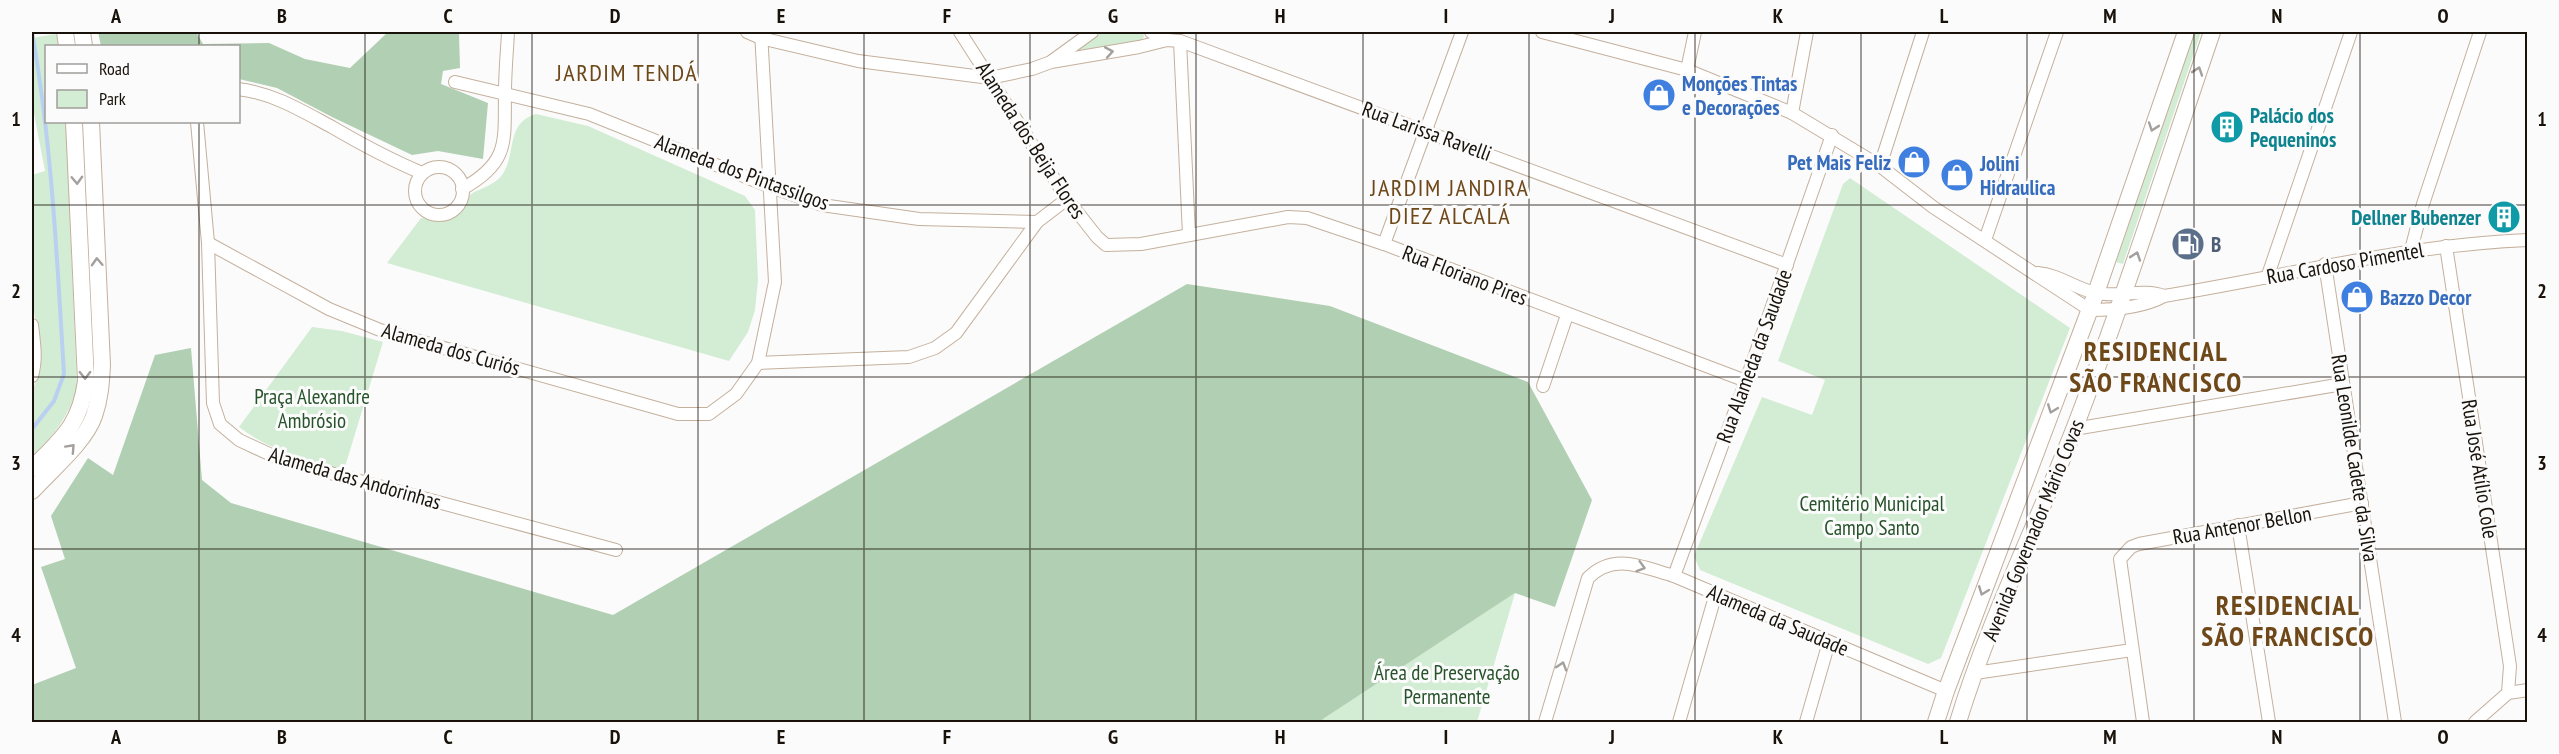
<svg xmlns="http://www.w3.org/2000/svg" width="2559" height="754" font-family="'PT Sans Narrow',sans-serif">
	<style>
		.green { fill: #d3ecd4 }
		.forest { fill: #b1cfb2 }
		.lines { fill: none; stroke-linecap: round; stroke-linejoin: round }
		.stream { stroke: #bad0f1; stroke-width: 4 }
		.minor-casing { stroke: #c4b09d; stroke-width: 14 }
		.major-casing { stroke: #c4b09d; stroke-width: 18 }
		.minor { stroke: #fff; stroke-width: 12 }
		.major { stroke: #fff; stroke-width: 16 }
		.oneway { stroke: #a3a09d }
		.grid { fill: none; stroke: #19120b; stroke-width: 1.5; stroke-opacity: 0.55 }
		.labels { text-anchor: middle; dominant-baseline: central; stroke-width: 6; stroke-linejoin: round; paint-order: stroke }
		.shop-label { font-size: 21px; font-weight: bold; fill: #366cbe; stroke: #fbfbfb; text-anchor: start }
		.culture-label { font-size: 21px; font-weight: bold; fill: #0d838f; stroke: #fbfbfb; text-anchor: start }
		.street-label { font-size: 21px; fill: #19120b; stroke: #fbfbfb }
		.service-label { font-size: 21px; font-weight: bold; fill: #4e5e75; stroke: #fbfbfb; text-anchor: start }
		.park-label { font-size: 21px; fill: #27532b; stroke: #fbfbfb }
		.quarter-label { font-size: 24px; letter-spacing: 1.5px; fill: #6e4819; stroke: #fbfbfb }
		.district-label { font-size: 27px; font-weight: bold; letter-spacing: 1.5px; fill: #6e4819; stroke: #fbfbfb }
		.neatline { fill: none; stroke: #19120b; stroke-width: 2 }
		.grid-label { font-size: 20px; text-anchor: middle; font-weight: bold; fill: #19120b }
	</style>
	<rect width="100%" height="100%" fill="#fbfbfb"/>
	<!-- green -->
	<g class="green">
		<path d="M1096 32H1143L1144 37 1141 41 1078 52 1077 50Z"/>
		<path d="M2194 32H2201L2123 264 2116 262Z"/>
		<path d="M55 34 58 37 59 46H46V122H66L77 388C67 420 54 434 32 457V391L41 369 39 337 32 303V175L45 171 32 103 33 72 32 38Z"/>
		<path d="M536 114 588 126 745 196 755 210 758 280 755 310 748 332 729 361 387 263 421 218C438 220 450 218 462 204 465 201 467 197 471 194 481 188 495 185 502 175 517 154 505 123 536 114Z"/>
		<path d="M1850 178 2070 328 1941 658 1928 664 1700 570 1694 556 1762 397 1812 415 1825 380 1778 361 1843 184Z"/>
		<path d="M312 327 342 331 383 342 344 470C306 460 270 451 239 427Z"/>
		<path d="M1515 593 1477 722H1321L1323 719Z"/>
	</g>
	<!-- forest -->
	<g class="forest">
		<path d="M98 32H196L203 44 269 43 305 59 350 68 388 32 459 33 460 68 443 71 441 84 488 103 483 159 438 151 412 155 332 117 277 88 239 79 238 46H101Z"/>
		<path d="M1187 284 1330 306 1528 382 1592 500 1555 607 1515 593 1323 719 1321 722H32V685L76 668 41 567 65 559 51 516 88 458 113 475 155 355 191 348 202 480 231 503 613 615Z"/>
	</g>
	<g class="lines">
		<!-- stream -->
		<path class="stream" d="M32 429 54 401 64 374C57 259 52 145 32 32"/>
		<defs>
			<g id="minor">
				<path d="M747 32 761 38 858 61 990 78 1032 69 1051 62 1139 47 1167 40 1180 41 1787 265"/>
				<path d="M960 32 1067 199 1097 237 1106 245 1141 244 1288 217 1307 218 1384 244 1746 381"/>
				<path d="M1151 32 1167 40"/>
				<path d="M1542 32 1687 70 1792 113 1880 166 1933 207 2090 310C2115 310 2142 308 2164 296 2286 276 2404 245 2528 240"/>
				<path d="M1180 41 1189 235"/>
				<path d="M1052 61 1092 32"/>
				<path d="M1687 70 1695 32"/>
				<path d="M455 82 589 114 771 187 822 205 919 219 1037 222"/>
				<path d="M238 89C273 93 302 111 332 127 361 144 391 160 422 173"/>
				<path d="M1792 113 1807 32"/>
				<path d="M197 122 208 243 213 403 220 424 239 440 282 460 616 550"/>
				<path d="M1880 166 1923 32"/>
				<circle cx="439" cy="191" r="24"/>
				<path d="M462 189C511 162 504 140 505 92 505 72 507 52 508 32"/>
				<path d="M1985 240 2057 32"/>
				<path d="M208 243 329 309 380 330 678 414H709L736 394 758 363 775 282 761 32"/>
				<path d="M1384 244 1462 32"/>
				<path d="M2446 246 2510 666 2508 693"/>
				<path d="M2411 250 2423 204 2480 32"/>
				<path d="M2325 264 2395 722"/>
				<path d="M2038 273C2059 275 2075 288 2095 293 2118 298 2142 288 2164 296"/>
				<path d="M2267 278 2351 32"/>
				<path d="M32 325C34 343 37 359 32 376"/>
				<path d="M758 363 909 357 935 348 956 333 1037 222 1067 199"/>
				<path d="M1543 386 1567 315"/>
				<path d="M2074 429 2343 384"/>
				<path d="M2238 525 2269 722"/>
				<path d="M1674 576 1746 381 1832 135"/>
				<path d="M1975 673 2132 650"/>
				<path d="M1545 722 1588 578C1614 552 1642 567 1674 576L1946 691"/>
				<path d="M1679 722 1716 593"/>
				<path d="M1806 722 1829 642"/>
				<path d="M2143 722 2120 559 2131 547 2139 544 2362 503"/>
				<path d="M2475 722 2508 693 2528 690"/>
			</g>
			<g id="major">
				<path d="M65 32 67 46"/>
				<path d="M82 32 84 46"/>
				<path d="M32 469C61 439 80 426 86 381L74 122"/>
				<path d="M32 491C51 470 85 442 94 416 100 399 101 383 102 365L91 122"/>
				<path d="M1936 722 1946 691 2096 293 2186 32"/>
				<path d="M1958 722C1988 623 2037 524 2075 427 2125 296 2167 164 2212 32"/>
			</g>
		</defs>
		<!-- minor casing -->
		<use href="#minor" class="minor-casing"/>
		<!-- major casing -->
		<use href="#major" class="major-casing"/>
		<!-- minor -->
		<use href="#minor" class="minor"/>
		<!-- major -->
		<use href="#major" class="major"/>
	</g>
	<!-- one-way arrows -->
	<defs><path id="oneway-chevron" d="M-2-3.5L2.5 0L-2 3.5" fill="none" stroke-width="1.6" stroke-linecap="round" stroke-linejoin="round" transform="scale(1.5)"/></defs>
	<g class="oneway">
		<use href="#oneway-chevron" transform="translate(1109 52) rotate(-10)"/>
		<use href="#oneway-chevron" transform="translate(2198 71) rotate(-71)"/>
		<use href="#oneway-chevron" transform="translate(2153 127) rotate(109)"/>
		<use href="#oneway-chevron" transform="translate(77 180) rotate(88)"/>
		<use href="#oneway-chevron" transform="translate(2136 256) rotate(-71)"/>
		<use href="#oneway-chevron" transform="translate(97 262) rotate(-93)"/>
		<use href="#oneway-chevron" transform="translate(85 375) rotate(89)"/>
		<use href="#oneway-chevron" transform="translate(2052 409) rotate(111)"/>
		<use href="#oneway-chevron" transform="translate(71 448) rotate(-47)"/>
		<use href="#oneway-chevron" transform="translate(1641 567) rotate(16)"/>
		<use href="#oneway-chevron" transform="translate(1983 591) rotate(111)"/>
		<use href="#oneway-chevron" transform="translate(1562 666) rotate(-73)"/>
	</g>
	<!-- grid -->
	<path class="grid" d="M199 32V46M365 32V722M532 32V722M698 32V722M864 32V722M1030 32V722M1196 32V722M1363 32V722M1529 32V722M1695 32V722M1861 32V722M2027 32V722M2194 32V722M2360 32V722M199 122V722M32 205H2528M32 377H2528M32 549H2528"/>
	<!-- icons -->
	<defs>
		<symbol id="shop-disc" viewBox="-11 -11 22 22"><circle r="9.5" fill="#3f7fe0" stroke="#fbfbfb"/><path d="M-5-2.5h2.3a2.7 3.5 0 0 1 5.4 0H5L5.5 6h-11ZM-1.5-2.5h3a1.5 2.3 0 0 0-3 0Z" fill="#fff"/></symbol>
		<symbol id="building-disc" viewBox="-11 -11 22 22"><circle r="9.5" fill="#0f9aa8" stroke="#fbfbfb"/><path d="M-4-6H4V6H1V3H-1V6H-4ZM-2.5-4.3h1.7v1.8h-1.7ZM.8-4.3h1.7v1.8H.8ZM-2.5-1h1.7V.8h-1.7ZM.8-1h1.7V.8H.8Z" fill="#fff"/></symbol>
		<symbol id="fuel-disc" viewBox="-11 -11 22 22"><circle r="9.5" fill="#5c6f8a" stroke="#fbfbfb"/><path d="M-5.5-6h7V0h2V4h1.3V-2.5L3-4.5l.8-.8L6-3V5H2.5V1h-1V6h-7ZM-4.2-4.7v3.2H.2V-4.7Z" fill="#fff"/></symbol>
	</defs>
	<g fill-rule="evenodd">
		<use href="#shop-disc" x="1640" y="76" width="38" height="38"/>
		<use href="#building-disc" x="2208" y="108" width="38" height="38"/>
		<use href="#shop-disc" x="1895" y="143" width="38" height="38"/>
		<use href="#shop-disc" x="1938" y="156" width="38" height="38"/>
		<use href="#building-disc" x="2485" y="198" width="38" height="38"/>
		<use href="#fuel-disc" x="2169" y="225" width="38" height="38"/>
		<use href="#shop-disc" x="2338" y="278" width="38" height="38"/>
	</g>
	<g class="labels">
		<!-- shop labels -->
		<g class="shop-label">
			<text x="1682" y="83">Monções Tintas<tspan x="1682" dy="24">e Decorações</tspan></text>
			<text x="1891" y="162" text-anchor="end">Pet Mais Feliz</text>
			<text x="1980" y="163">Jolini<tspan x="1980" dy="24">Hidraulica</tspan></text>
			<text x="2380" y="297">Bazzo Decor</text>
		</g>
		<!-- culture labels -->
		<g class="culture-label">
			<text x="2250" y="115">Palácio dos<tspan x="2250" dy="24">Pequeninos</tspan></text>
			<text x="2481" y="217" text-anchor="end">Dellner Bubenzer</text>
		</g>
		<!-- street labels -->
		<g class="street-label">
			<text transform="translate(1427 131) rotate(20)">Rua Larissa Ravelli</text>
			<text transform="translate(1031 140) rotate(57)">Alameda dos Beija Flores</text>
			<text transform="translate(742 172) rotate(20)">Alameda dos Pintassilgos</text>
			<text transform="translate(2345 263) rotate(-10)">Rua Cardoso Pimentel</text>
			<text transform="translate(1465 275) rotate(21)">Rua Floriano Pires</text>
			<text transform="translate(451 349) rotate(16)">Alameda dos Curiós</text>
			<text transform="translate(1754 356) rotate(-70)">Rua Alameda da Saudade</text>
			<text transform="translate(2355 458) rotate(81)">Rua Leonilde Cadete da Silva</text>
			<text transform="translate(2480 469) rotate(81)">Rua José Atílio Cole</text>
			<text transform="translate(355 478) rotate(16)">Alameda das Andorinhas</text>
			<text transform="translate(2242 525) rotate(-10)">Rua Antenor Bellon</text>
			<text transform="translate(2033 530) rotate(-68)">Avenida Governador Mário Covas</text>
			<text transform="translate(1778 620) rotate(23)">Alameda da Saudade</text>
		</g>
		<!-- service labels -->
		<g class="service-label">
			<text x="2211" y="244">B</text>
		</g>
		<!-- park labels -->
		<g class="park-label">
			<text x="312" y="396">Praça Alexandre<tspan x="312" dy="24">Ambrósio</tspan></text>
			<text x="1872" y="503">Cemitério Municipal<tspan x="1872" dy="24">Campo Santo</tspan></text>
			<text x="1447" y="672">Área de Preservação<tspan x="1447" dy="24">Permanente</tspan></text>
		</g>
		<!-- quarter labels -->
		<g class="quarter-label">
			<text x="627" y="72">JARDIM TENDÁ</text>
			<text x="1450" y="187">JARDIM JANDIRA<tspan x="1450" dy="28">DIEZ ALCALÁ</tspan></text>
		</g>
		<!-- district labels -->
		<g class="district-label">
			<text x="2156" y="351">RESIDENCIAL<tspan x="2156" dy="31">SÃO FRANCISCO</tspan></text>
			<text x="2288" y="605">RESIDENCIAL<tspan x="2288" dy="31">SÃO FRANCISCO</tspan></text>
		</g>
	</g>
	<!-- border -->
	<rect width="2559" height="754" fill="none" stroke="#fbfbfb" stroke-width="66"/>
	<!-- legend -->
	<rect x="45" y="45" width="195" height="78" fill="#fbfbfb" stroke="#a19e9b" stroke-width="1.5"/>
	<rect x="57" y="64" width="30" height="9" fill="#ffffff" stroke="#a19e9b" stroke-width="1.5"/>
	<text x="99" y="75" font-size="18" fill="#19120b">Road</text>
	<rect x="57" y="90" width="30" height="18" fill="#d3ecd4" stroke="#a19e9b" stroke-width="1.5"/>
	<text x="99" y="105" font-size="18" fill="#19120b">Park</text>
	<rect x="33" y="33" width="2493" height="688" class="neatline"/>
	<g class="grid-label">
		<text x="116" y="23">A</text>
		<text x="282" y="23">B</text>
		<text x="448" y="23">C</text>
		<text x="615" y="23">D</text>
		<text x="781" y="23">E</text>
		<text x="947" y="23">F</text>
		<text x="1113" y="23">G</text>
		<text x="1280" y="23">H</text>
		<text x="1446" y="23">I</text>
		<text x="1612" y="23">J</text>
		<text x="1778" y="23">K</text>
		<text x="1944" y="23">L</text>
		<text x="2110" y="23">M</text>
		<text x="2277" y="23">N</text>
		<text x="2443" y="23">O</text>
		<text x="16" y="126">1</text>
		<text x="2542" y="126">1</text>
		<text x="16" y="298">2</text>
		<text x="2542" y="298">2</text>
		<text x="16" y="470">3</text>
		<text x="2542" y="470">3</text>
		<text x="16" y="642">4</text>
		<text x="2542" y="642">4</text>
		<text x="116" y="744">A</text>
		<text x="282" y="744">B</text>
		<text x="448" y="744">C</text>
		<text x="615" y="744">D</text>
		<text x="781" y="744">E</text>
		<text x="947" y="744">F</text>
		<text x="1113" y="744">G</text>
		<text x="1280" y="744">H</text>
		<text x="1446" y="744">I</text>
		<text x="1612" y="744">J</text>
		<text x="1778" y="744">K</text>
		<text x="1944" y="744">L</text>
		<text x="2110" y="744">M</text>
		<text x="2277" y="744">N</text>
		<text x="2443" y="744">O</text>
	</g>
</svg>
